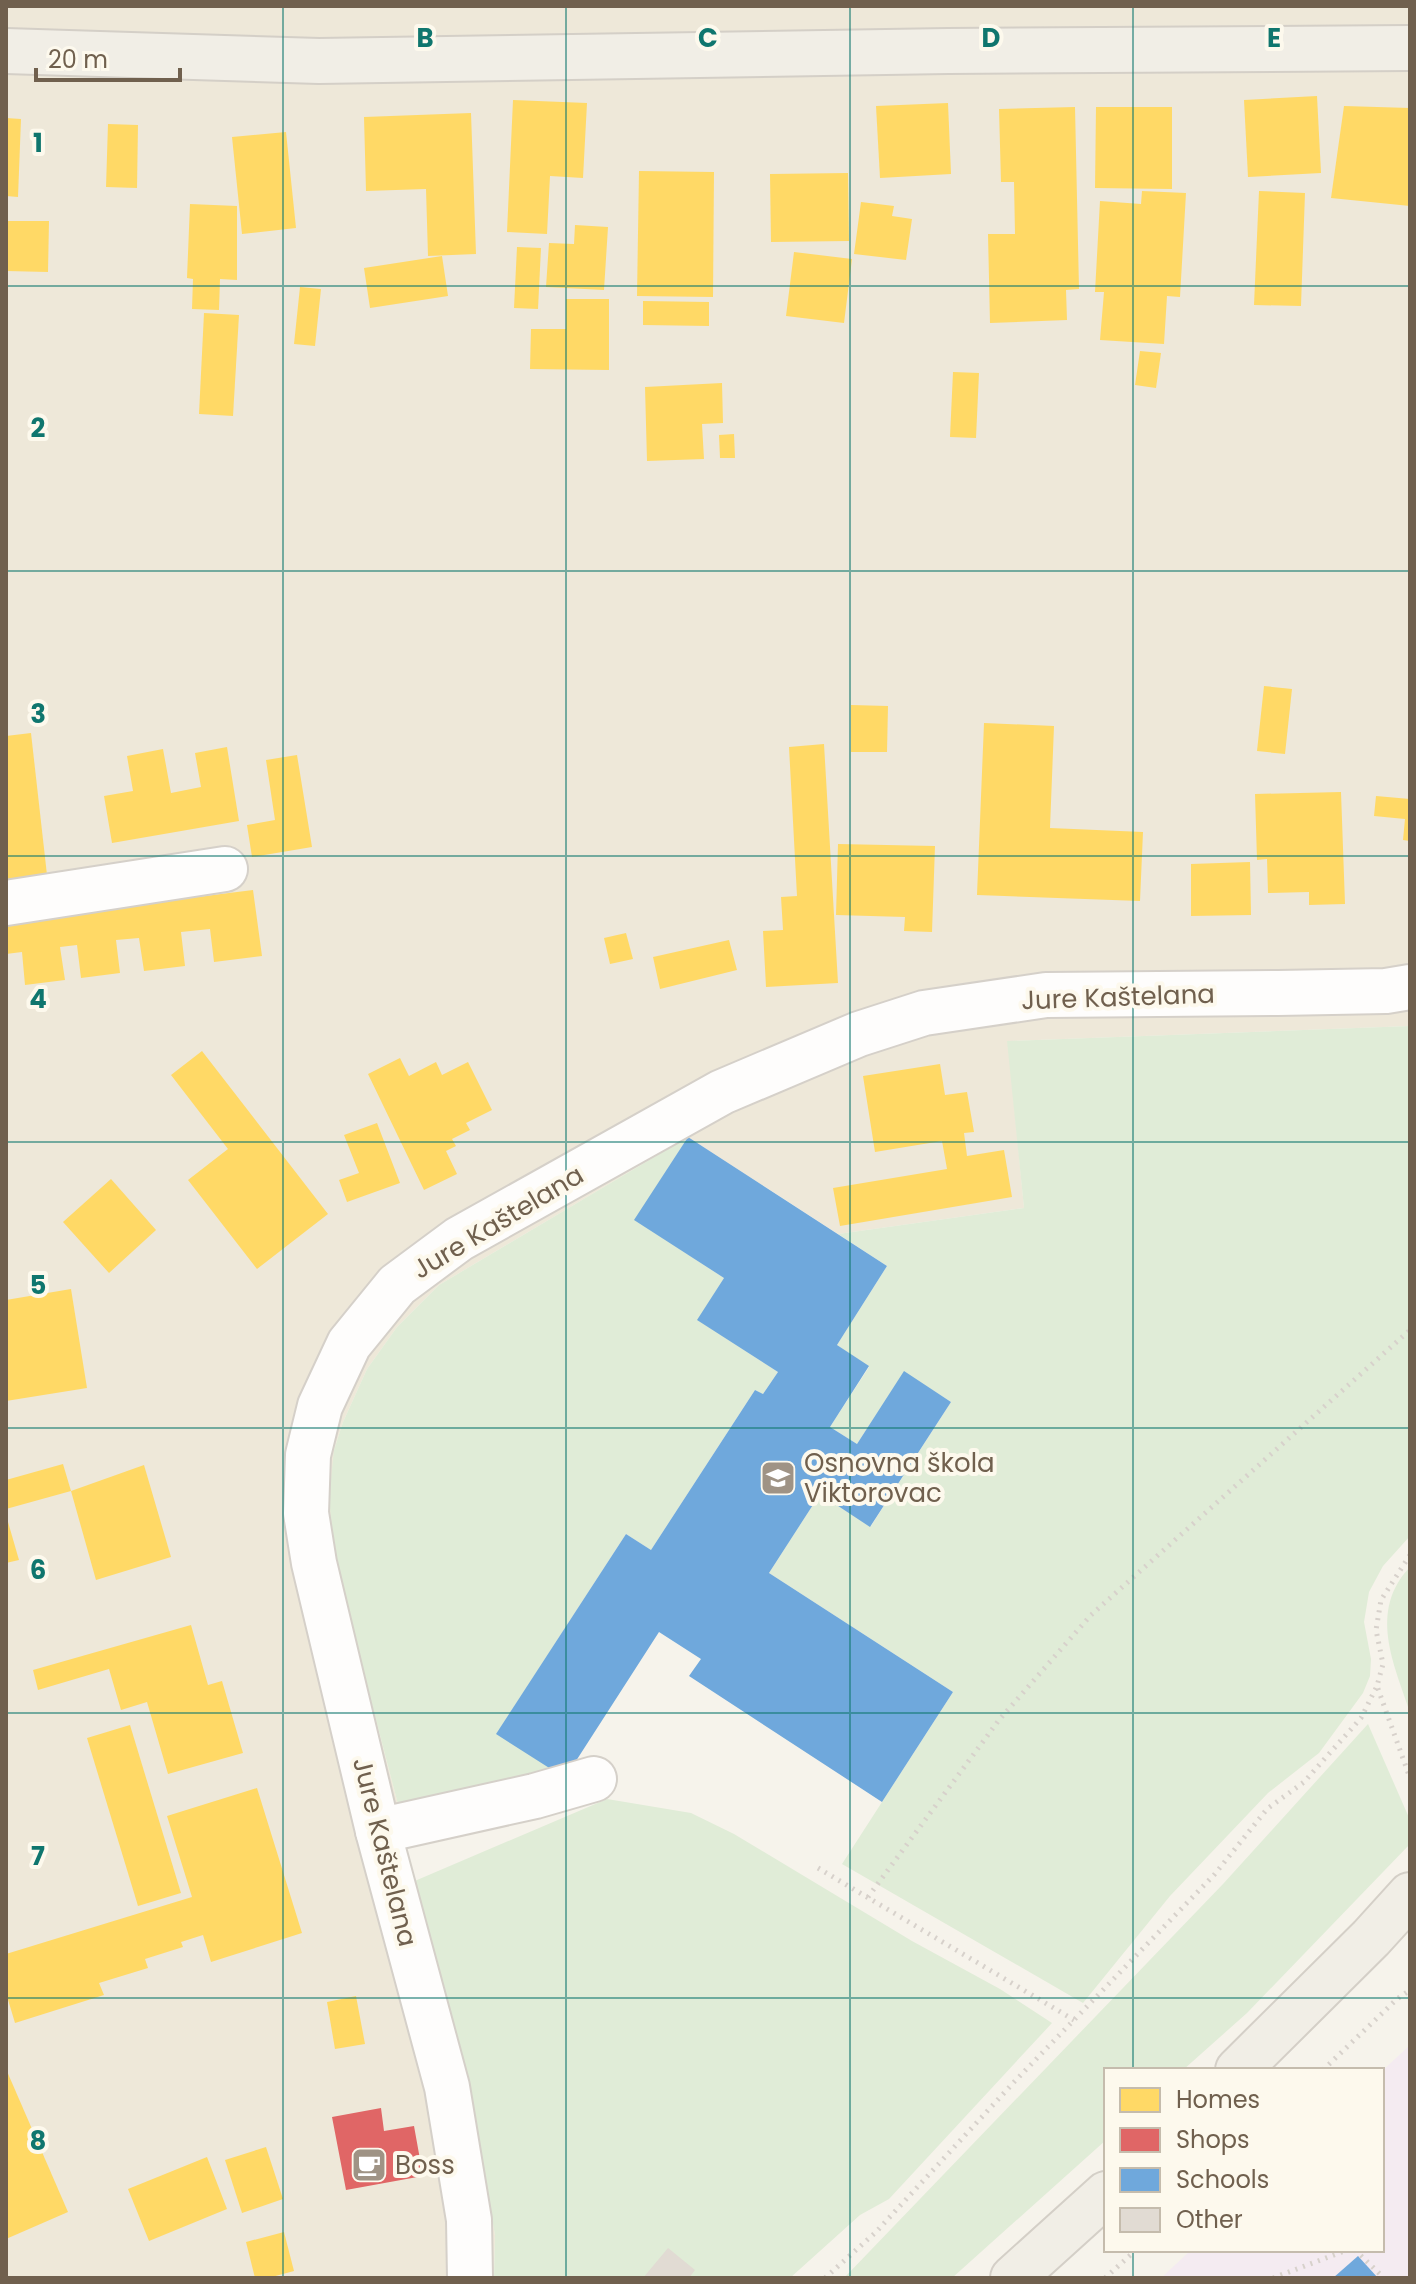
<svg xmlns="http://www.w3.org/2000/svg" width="1416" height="2284" font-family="Poppins,sans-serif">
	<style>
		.residential { fill: #eee8d9 }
		.education { fill: #f4ebf1 }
		.green { fill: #e0ecd7 }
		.homes { fill: #ffd966 }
		.shops { fill: #e06666 }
		.schools { fill: #6fa8dc }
		.building { fill: #e1dbd3 }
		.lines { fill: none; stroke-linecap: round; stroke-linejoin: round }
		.minor-casing { stroke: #d5d0c9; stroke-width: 48 }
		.major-casing { stroke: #d4cfc7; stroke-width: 48 }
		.path { stroke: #d7d1cb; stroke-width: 5; stroke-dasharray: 2 6; stroke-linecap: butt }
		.minor { stroke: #fefdfc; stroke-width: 44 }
		.major { stroke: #f1eee6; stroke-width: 44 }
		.grid { fill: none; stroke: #0f766e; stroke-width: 2; stroke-opacity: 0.55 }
		.labels { text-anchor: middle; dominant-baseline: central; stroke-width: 8; stroke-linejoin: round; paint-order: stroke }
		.street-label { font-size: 26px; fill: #70604e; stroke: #fdf9ed }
		.poi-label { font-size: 26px; fill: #70604e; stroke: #fdf9ed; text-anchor: start }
		.grid-label { font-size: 26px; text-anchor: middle; font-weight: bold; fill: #0f766e; stroke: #fdf9ed; stroke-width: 8; stroke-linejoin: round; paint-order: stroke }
	</style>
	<rect width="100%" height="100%" fill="#f6f3eb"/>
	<!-- residential -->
	<path class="residential" d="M6 6H1410V1026L1008 1041 1024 1208 838 1234 688 1137 439 1285 397 1327 367 1369 343 1422 334 1450 336 1567 399 1808 410 1883 463 2059 495 2235 494 2278H6Z"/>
	<!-- education -->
	<path class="education" d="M1410 2045V2278H1161L1191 2250H1382V2071Z"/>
	<!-- green -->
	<g class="green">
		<path d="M1410 1026V1536L1383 1566 1369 1592 1364 1622 1371 1659 1370 1676 1363 1693 1319 1753 1268 1793 1170 1896 1083 2003 842 1864 953 1692 769 1573 820 1494 871 1526 951 1402 904 1372 857 1444 830 1427 869 1367 837 1345 887 1266 838 1234 1024 1208 1007 1041Z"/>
		<path d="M688 1137 635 1220 724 1278 698 1320 778 1372 763 1394 755 1390 651 1550 626 1534 497 1733 559 1774 399 1808 336 1567 329 1498 334 1450 343 1422 367 1369 397 1327 439 1285Z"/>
		<path d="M1410 1567V1712C1394 1664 1368 1611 1410 1567Z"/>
		<path d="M1368 1724 1410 1820V1844L1247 2013 1183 2070H1106V2140L952 2278H844L1223 1884Z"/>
		<path d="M607 1799 691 1813 734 1834 912 1941 1000 1989 1052 2023 889 2199 860 2215 790 2278H494L495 2235 463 2059 410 1883Z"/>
	</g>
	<!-- homes -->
	<g class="homes">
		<path d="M1317 96 1321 173 1248 177 1244 100Z"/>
		<path d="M513 100 587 103 583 178 550 176 547 234 507 232Z"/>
		<path d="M948 103 951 174 880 178 876 106Z"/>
		<path d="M1344 106 1410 108V206L1331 198Z"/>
		<path d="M1075 107 1079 289 1066 290 1067 320 990 323 988 234H1015L1014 182H1001L999 109Z"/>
		<path d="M1096 107H1172V189L1095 188Z"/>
		<path d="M471 113 476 254 428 256 426 189 366 191 364 117Z"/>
		<path d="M6 118 21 119 18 197 6 196Z"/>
		<path d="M108 124 138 125 137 188 106 187Z"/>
		<path d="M286 132 296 228 242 234 232 137Z"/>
		<path d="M639 171 714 172 713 297 637 296Z"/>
		<path d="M848 173 849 241 771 242 770 174Z"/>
		<path d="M1142 191 1186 193 1180 297 1167 296 1164 344 1100 340 1104 292H1095L1100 201 1141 204Z"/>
		<path d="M1259 191 1305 193 1301 306 1254 305Z"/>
		<path d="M861 202 894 206 892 216 912 219 906 260 854 254Z"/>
		<path d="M190 204 237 206V280L220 279 219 310 192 309 193 279 187 278Z"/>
		<path d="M6 221H49L48 272 6 271Z"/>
		<path d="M575 225 608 227 604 290 546 287 549 243 574 244Z"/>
		<path d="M517 247 541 248 538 309 514 308Z"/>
		<path d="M794 252 852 259 844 323 786 316Z"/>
		<path d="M442 256 448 296 370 308 364 268Z"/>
		<path d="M300 287 321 289 315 346 294 344Z"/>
		<path d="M566 299H609V370L530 369 531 329H566Z"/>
		<path d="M643 301 709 302V326L643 325Z"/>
		<path d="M204 313 239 315 233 416 199 414Z"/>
		<path d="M1140 351 1161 353 1156 388 1135 385Z"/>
		<path d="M953 372 979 373 976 438 950 437Z"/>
		<path d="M722 383 723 423 702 424 704 459 647 461 645 387Z"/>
		<path d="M734 434 735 458H720L719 435Z"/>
		<path d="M1264 686 1292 689 1285 754 1257 751Z"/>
		<path d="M851 705 888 706 887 752H851Z"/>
		<path d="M984 723 1054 726 1050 828 1143 832 1140 901 977 895Z"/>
		<path d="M31 733 47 875 6 880V736Z"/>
		<path d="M824 744 838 983 766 987 763 931 783 930 781 897 797 896 789 747Z"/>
		<path d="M227 747 239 821 112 843 104 796 133 791 127 756 163 749 171 793 201 787 195 753Z"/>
		<path d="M297 755 312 847 252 857 247 825 275 820 266 760Z"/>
		<path d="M1341 792 1345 904 1309 905V892L1268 893 1267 859 1257 860 1255 794Z"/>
		<path d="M1376 796 1410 799V841L1403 840 1405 819 1374 816Z"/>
		<path d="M838 844 935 846 932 932 904 931 905 917 836 915Z"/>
		<path d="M1250 862 1251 915 1191 916V864Z"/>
		<path d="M253 890 262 956 214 962 210 929 181 932 185 966 144 971 139 938 116 940 120 973 81 978 77 945 60 947 65 980 25 985 22 952 6 954V921Z"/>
		<path d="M626 933 633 959 610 964 604 938Z"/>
		<path d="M729 940 737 970 660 989 653 957Z"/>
		<path d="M202 1051 328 1214 257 1269 188 1180 228 1149 171 1075Z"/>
		<path d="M400 1058 409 1076 436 1062 442 1075 468 1062 492 1110 466 1123 470 1130 452 1139 456 1146 446 1151 457 1174 424 1190 368 1074Z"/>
		<path d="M940 1064 945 1095 967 1092 974 1132 964 1133 967 1156 1004 1150 1012 1197 840 1226 833 1188 947 1169 942 1141 875 1152 863 1076Z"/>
		<path d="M377 1123 400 1183 347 1202 339 1180 359 1173 344 1135Z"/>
		<path d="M111 1179 156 1230 109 1273 63 1222Z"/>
		<path d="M71 1289 87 1388 6 1401V1300Z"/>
		<path d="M63 1464 71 1491 6 1509V1480Z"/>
		<path d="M144 1465 171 1557 96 1580 71 1491Z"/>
		<path d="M6 1515 19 1560 6 1563Z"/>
		<path d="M191 1625 208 1685 222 1681 243 1753 168 1774 147 1702 121 1710 109 1669 38 1690 33 1670Z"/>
		<path d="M130 1725 181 1893 138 1906 87 1738Z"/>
		<path d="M257 1788 302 1933 211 1962 203 1935 181 1942 183 1947 145 1959 148 1968 99 1983 104 1995 15 2023 6 1993V1954L192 1897 167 1816Z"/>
		<path d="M356 1996 365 2044 335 2049 327 2002Z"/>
		<path d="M6 2069 68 2212 6 2239Z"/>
		<path d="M266 2147 283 2199 242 2213 225 2160Z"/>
		<path d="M207 2157 227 2209 149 2241 128 2189Z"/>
		<path d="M284 2232 294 2271 268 2278H255L246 2242Z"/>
	</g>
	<!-- shops -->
	<path class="shops" d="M381 2108 384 2131 414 2126 423 2176 346 2190 332 2117Z"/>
	<!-- schools -->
	<g class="schools">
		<path d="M688 1137 887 1266 837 1345 869 1366 830 1427 857 1444 904 1371 951 1402 870 1527 820 1494 769 1573 953 1692 882 1802 689 1676 701 1659 659 1632 565 1778 496 1734 626 1534 651 1550 755 1390 763 1394 778 1372 697 1320 724 1278 634 1220Z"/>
		<path d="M1358 2256 1378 2278H1333Z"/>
	</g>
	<!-- building -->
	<path class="building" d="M668 2248 695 2270 689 2278H643Z"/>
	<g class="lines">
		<defs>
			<g id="minor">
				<path d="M6 903 225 869"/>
				<path d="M378 1831 535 1796 594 1779"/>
				<path d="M470 2278 469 2220 447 2087 378 1831 314 1563 306 1513 308 1455 320 1406 349 1344 397 1285 459 1239 722 1092 859 1034 924 1013 1046 995 1278 993 1386 991 1410 987"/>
			</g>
			<g id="major">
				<path d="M6 51 319 61 948 51 1410 48"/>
				<path d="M1238 2070 1371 1938 1410 1895"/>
				<path d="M1013 2278 1106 2194"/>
			</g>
		</defs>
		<!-- minor casing -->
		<use href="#minor" class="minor-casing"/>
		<!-- major casing -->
		<use href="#major" class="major-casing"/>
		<!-- path -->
		<g class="path">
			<path d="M1410 1555 1381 1600 1376 1630 1383 1664 1377 1686 1410 1778"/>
			<path d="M818 1868 1074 2020"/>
			<path d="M868 1897 999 1720 1091 1615 1410 1330"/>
			<path d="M1323 2070 1397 1999 1410 1990"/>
			<path d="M1355 2250 1384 2278"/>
			<path d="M825 2278 876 2232 1015 2081 1214 1875 1267 1809 1304 1782 1361 1718 1377 1686"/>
			<path d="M1105 2278 1136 2250"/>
			<path d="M1273 2278 1347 2250"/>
		</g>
		<!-- minor -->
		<use href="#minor" class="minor"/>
		<!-- major -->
		<use href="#major" class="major"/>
	</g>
	<!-- grid -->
	<path class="grid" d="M283 6V2278M566 6V2278M850 6V2278M1133 6V2070M6 286H1410M6 571H1410M6 856H1410M6 1142H1410M6 1428H1410M6 1713H1410M6 1998H1410M1133 2250V2278"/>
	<!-- icons -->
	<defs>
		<symbol id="school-square" viewBox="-11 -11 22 22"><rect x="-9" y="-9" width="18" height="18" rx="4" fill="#9f9385" stroke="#fdf9ed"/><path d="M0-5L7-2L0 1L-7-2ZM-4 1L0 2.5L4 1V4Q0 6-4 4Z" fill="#fff"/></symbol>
		<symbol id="cafe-square" viewBox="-11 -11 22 22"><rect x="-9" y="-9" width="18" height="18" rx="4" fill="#9f9385" stroke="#fdf9ed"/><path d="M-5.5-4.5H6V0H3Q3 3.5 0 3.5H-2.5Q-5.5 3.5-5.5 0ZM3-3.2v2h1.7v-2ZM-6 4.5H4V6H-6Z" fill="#fff"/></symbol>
	</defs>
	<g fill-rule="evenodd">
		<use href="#school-square" x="758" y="1458" width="40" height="40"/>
		<use href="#cafe-square" x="349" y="2145" width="40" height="40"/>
	</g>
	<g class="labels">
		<!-- street labels -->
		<g class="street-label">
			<text transform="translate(1118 997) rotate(-2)">Jure Kaštelana</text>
			<text transform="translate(498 1222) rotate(-31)">Jure Kaštelana</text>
			<text transform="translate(385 1852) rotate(76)">Jure Kaštelana</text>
		</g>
		<!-- poi labels -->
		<g class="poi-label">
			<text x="804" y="1463">Osnovna škola<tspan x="804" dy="30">Viktorovac</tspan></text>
			<text x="395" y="2165">Boss</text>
		</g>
	</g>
	<g class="grid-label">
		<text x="425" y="47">B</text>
		<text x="708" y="47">C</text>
		<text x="991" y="47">D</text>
		<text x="1274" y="47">E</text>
		<text x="38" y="152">1</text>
		<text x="38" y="437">2</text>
		<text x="38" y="723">3</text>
		<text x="38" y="1008">4</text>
		<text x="38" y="1294">5</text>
		<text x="38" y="1579">6</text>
		<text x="38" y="1865">7</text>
		<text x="38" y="2150">8</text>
	</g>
	<!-- border -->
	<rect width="1416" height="2284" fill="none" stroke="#70604e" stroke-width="16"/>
	<!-- legend -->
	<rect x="1104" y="2068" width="280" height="184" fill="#fdf9ed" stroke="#c5bcad" stroke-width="2"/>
	<rect x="1120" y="2088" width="40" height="24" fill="#ffd966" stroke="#c5bcad" stroke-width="2"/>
	<text x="1176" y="2108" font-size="24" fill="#70604e">Homes</text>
	<rect x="1120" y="2128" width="40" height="24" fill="#e06666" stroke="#c5bcad" stroke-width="2"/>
	<text x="1176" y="2148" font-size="24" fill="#70604e">Shops</text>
	<rect x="1120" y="2168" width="40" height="24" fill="#6fa8dc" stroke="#c5bcad" stroke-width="2"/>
	<text x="1176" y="2188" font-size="24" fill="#70604e">Schools</text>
	<rect x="1120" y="2208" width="40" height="24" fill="#e1dbd3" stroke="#c5bcad" stroke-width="2"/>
	<text x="1176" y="2228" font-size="24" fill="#70604e">Other</text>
	<!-- scale -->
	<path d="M36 68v12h144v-12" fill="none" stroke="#70604e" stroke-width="4"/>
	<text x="48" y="68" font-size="24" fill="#70604e" stroke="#fdf9ed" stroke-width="6" paint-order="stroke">20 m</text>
</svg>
